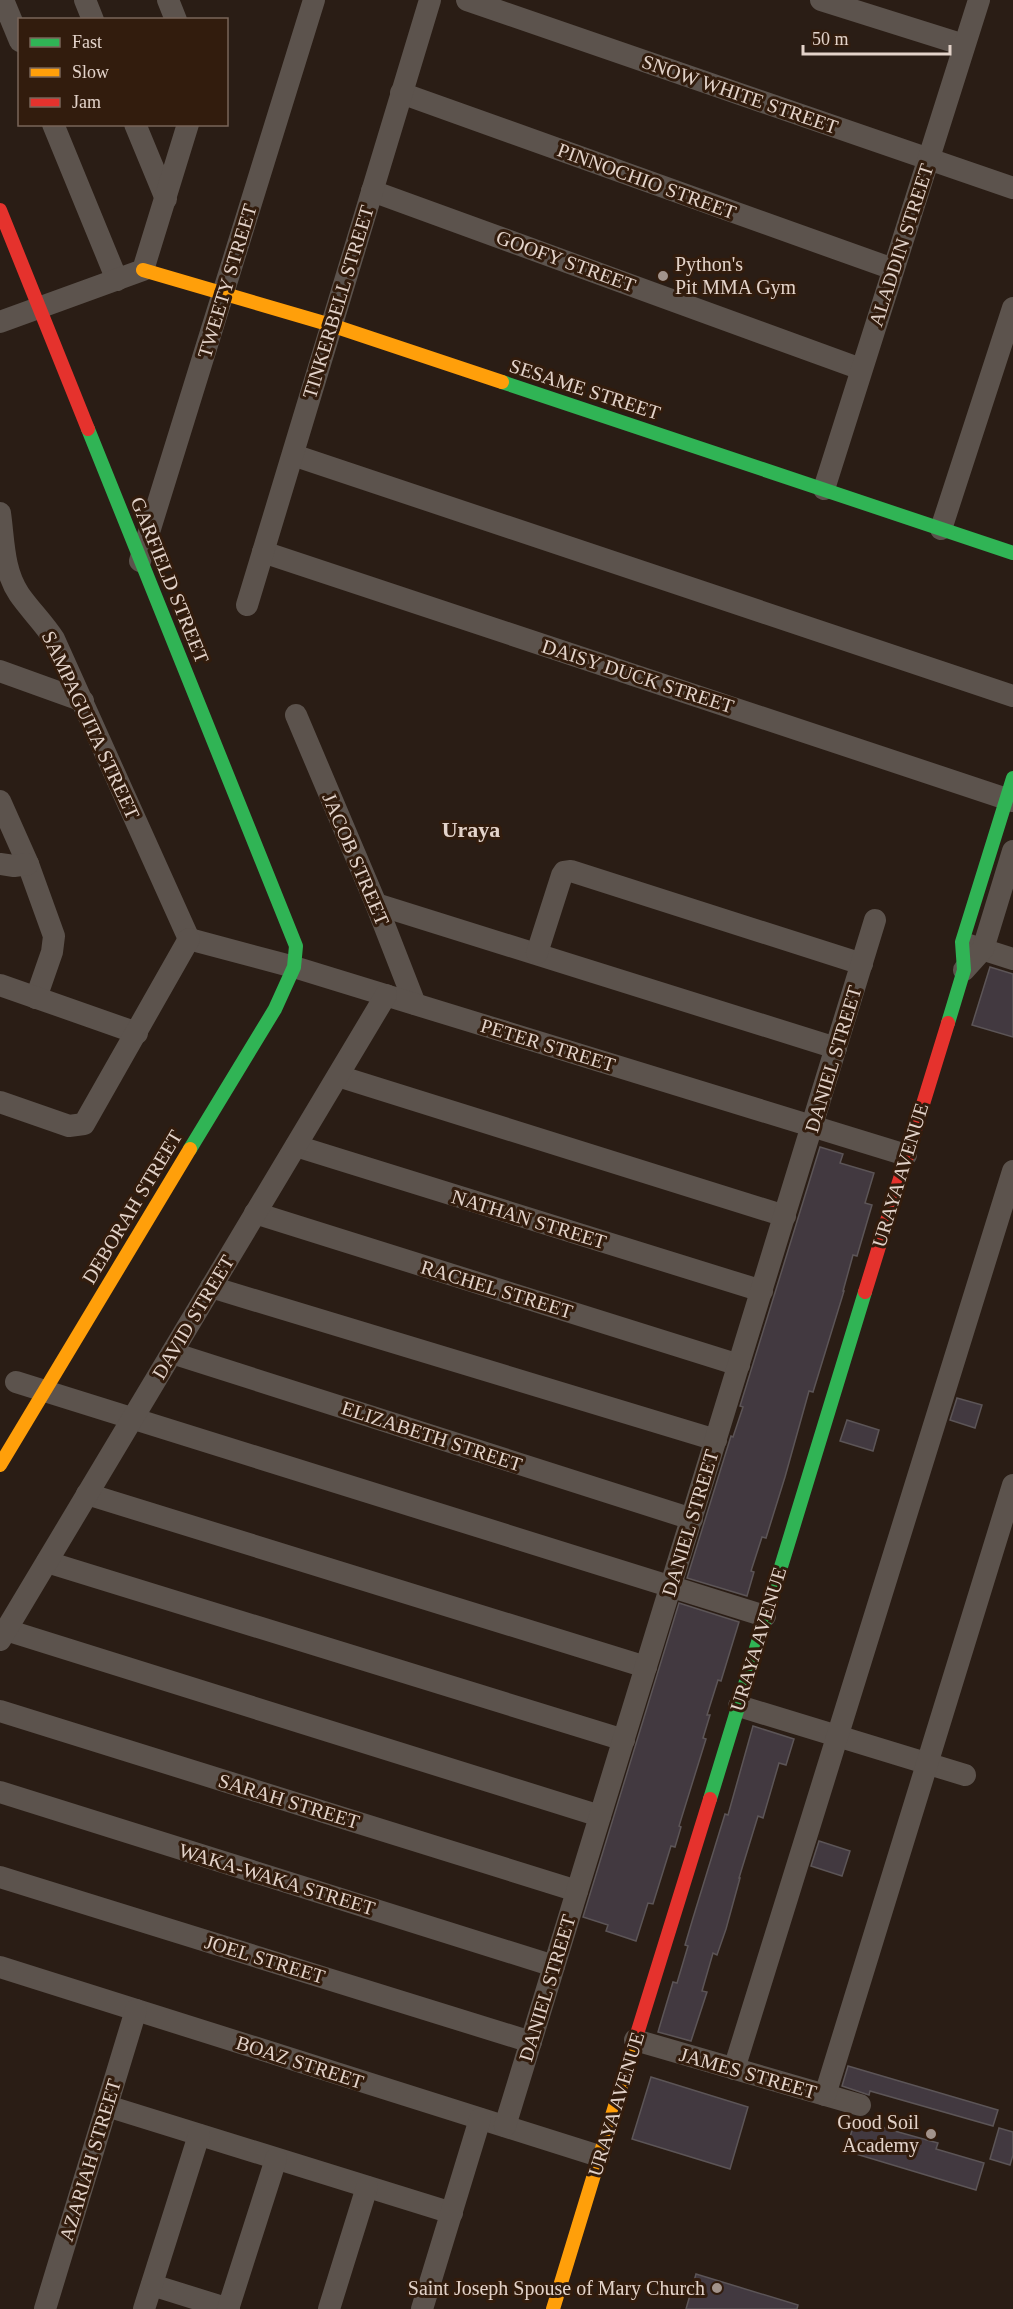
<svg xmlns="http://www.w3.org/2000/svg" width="1013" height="2309" font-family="'Times New Roman',serif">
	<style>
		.building { fill: #423940; stroke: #5c5557; stroke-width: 1.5 }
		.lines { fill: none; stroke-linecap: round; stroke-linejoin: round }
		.street { stroke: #5c534d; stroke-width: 22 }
		.fast { stroke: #30b455; stroke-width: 14 }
		.slow { stroke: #ff9f0a; stroke-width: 14 }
		.jam { stroke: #e5322d; stroke-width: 14 }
		.poi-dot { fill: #a2938b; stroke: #321c0d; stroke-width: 2 }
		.labels { text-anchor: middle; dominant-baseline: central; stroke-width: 6; stroke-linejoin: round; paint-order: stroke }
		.street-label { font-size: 20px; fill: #e3d3ca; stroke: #321c0d }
		.poi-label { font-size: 20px; fill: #e3d3ca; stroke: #321c0d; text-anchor: end }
		.quarter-label { font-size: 22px; font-weight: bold; fill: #e3d3ca; stroke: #321c0d }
	</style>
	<rect width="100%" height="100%" fill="#2a1d15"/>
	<!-- building -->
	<g class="building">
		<path d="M990 967 1013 974V1037L972 1025Z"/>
		<path d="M820 1147 843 1154 840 1163 874 1173 865 1203 872 1205 857 1256 853 1255 843 1291H844L813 1392 809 1391 785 1477 766 1538 762 1537 751 1571 754 1572 747 1596 687 1578 731 1436 733 1437 743 1407 740 1406Z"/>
		<path d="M957 1398 982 1405 975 1428 950 1420Z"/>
		<path d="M847 1420 879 1430 873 1451 840 1441Z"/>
		<path d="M679 1603 739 1622 721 1681 718 1680 707 1715H710L703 1738 706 1739 679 1826 681 1827 675 1847 671 1846 653 1904 648 1903 636 1941 606 1931 608 1925 583 1917Z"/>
		<path d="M753 1726 794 1739 786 1765 779 1763 763 1818 758 1816 739 1878H740L726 1929 717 1955 713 1953 702 1991 707 1992 691 2041 658 2032 673 1982 677 1983 688 1946 685 1945 693 1918 725 1814 728 1815Z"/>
		<path d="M819 1841 850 1851 842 1876 811 1866Z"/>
		<path d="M848 2066 998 2110 993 2126 870 2091 869 2095 842 2086Z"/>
		<path d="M651 2077 748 2107 730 2169 632 2139Z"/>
		<path d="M855 2120 938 2143 936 2149 984 2163 976 2190 846 2151Z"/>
		<path d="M999 2128 1013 2132V2155L1010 2165 990 2159Z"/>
		<path d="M696 2274 798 2305 797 2309H686Z"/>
	</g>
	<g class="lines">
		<!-- street -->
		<g class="street">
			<path d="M3 0 20 41"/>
			<path d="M85 0 93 20"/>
			<path d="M168 0 176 20"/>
			<path d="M467 0 1013 188"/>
			<path d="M821 0 964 45"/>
			<path d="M401 93 893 269"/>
			<path d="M53 124 117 280"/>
			<path d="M135 124 166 199"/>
			<path d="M372 191 861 369"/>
			<path d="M0 322 143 270 188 124"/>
			<path d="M293 455 1013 696"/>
			<path d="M824 489 979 0"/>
			<path d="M0 513C4 541 3 570 19 594 30 610 43 622 54 639L189 939"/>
			<path d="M941 529 1013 308"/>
			<path d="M263 552 1013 801"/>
			<path d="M140 561 314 0"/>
			<path d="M247 605 430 0"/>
			<path d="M0 671 83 701"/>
			<path d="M296 715 376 904 415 1004"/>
			<path d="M0 801 28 864 54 936 52 952 36 998"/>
			<path d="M0 864 14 866 28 864"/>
			<path d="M376 904 836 1048"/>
			<path d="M189 939 294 967 906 1155"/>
			<path d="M969 945 1013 959"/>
			<path d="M537 953 562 875 564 872 571 871 862 964"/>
			<path d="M964 970 983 949 1013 851"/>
			<path d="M0 985 137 1033"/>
			<path d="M338 1076 785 1216"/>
			<path d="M0 1102 69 1126 84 1124 189 939"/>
			<path d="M296 1146 762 1291"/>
			<path d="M255 1213 739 1365"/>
			<path d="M211 1287 716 1440"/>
			<path d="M172 1353 692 1519"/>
			<path d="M16 1382 765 1616"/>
			<path d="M87 1494 646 1667"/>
			<path d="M47 1562 624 1740"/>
			<path d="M6 1630 600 1816"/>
			<path d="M0 1640 386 995"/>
			<path d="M739 1706 965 1775"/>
			<path d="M0 1711 577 1891"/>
			<path d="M0 1792 554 1966"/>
			<path d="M0 1877 531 2042"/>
			<path d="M0 1967 599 2156"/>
			<path d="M635 2040 860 2105"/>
			<path d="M734 2069 1013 1171"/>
			<path d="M825 2095 1013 1485"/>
			<path d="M107 2106 452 2213"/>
			<path d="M505 2126 875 920"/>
			<path d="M152 2285 229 2309"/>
			<path d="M45 2309 136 2010"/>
			<path d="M144 2309 199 2135"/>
			<path d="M228 2309 276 2159"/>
			<path d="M329 2309 367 2187"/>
			<path d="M422 2309 480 2119"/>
		</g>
		<!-- fast -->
		<g class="fast">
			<path d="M502 382 1013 553"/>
			<path d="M88 429 296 946 294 967 275 1009 190 1149"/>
			<path d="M948 1023 964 970 962 942 1013 778"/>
			<path d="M710 1799 865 1292"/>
		</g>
		<!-- slow -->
		<g class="slow">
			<path d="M143 270 331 325 502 382"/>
			<path d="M0 1465 190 1149"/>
			<path d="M553 2309 637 2034"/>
		</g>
		<!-- jam -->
		<g class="jam">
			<path d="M0 210 88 429"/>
			<path d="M865 1292 948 1023"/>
			<path d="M637 2034 710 1799"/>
		</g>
	</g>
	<!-- markers -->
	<g class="poi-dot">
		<circle cx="663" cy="276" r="6"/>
		<circle cx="931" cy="2134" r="6"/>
		<circle cx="717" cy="2288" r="6"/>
	</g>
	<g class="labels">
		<!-- street labels -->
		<g class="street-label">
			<text transform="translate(740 94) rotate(19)">SNOW WHITE STREET</text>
			<text transform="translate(647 181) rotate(20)">PINNOCHIO STREET</text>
			<text transform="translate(901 245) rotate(-72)">ALADDIN STREET</text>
			<text transform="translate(566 261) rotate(20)">GOOFY STREET</text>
			<text transform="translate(227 281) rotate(-73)">TWEETY STREET</text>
			<text transform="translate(338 302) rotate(-73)">TINKERBELL STREET</text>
			<text transform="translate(585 389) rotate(18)">SESAME STREET</text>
			<text transform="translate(170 580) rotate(68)">GARFIELD STREET</text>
			<text transform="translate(638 676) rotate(18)">DAISY DUCK STREET</text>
			<text transform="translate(91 725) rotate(65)">SAMPAGUITA STREET</text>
			<text transform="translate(356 859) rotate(67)">JACOB STREET</text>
			<text transform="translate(548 1045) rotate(17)">PETER STREET</text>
			<text transform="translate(833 1059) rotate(-73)">DANIEL STREET</text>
			<text transform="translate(900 1175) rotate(-73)">URAYA AVENUE</text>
			<text transform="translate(132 1207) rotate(-59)">DEBORAH STREET</text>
			<text transform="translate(529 1219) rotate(17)">NATHAN STREET</text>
			<text transform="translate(497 1289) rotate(17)">RACHEL STREET</text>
			<text transform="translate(193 1317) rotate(-59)">DAVID STREET</text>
			<text transform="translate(432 1436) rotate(18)">ELIZABETH STREET</text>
			<text transform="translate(690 1523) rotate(-73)">DANIEL STREET</text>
			<text transform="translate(758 1639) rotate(-73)">URAYA AVENUE</text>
			<text transform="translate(289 1801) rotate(17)">SARAH STREET</text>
			<text transform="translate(277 1879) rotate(17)">WAKA-WAKA STREET</text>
			<text transform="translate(265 1959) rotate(17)">JOEL STREET</text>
			<text transform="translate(547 1988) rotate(-73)">DANIEL STREET</text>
			<text transform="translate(300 2062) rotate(18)">BOAZ STREET</text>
			<text transform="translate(748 2073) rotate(16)">JAMES STREET</text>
			<text transform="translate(616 2104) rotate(-73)">URAYA AVENUE</text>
			<text transform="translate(90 2160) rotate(-73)">AZARIAH STREET</text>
		</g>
		<!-- poi labels -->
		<g class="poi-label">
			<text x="675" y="264" text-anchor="start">Python's<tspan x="675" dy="23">Pit MMA Gym</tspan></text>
			<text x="919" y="2122">Good Soil<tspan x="919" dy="23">Academy</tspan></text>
			<text x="705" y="2288">Saint Joseph Spouse of Mary Church</text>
		</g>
		<!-- quarter labels -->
		<g class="quarter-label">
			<text x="471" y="829">Uraya</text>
		</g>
	</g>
	<!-- legend -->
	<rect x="18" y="18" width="210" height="108" fill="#321c0d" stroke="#796559" stroke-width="1.5"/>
	<rect x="30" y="38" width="30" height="9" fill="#30b455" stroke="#796559" stroke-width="1.5"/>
	<text x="72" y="48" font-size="18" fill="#e3d3ca">Fast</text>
	<rect x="30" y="68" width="30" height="9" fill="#ff9f0a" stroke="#796559" stroke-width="1.5"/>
	<text x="72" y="78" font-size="18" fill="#e3d3ca">Slow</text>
	<rect x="30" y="98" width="30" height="9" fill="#e5322d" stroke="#796559" stroke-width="1.5"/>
	<text x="72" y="108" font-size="18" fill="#e3d3ca">Jam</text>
	<!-- scale -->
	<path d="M803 45v9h147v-9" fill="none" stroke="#e3d3ca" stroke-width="3"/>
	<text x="812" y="45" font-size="18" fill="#e3d3ca" stroke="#321c0d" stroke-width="4.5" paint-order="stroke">50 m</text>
</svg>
